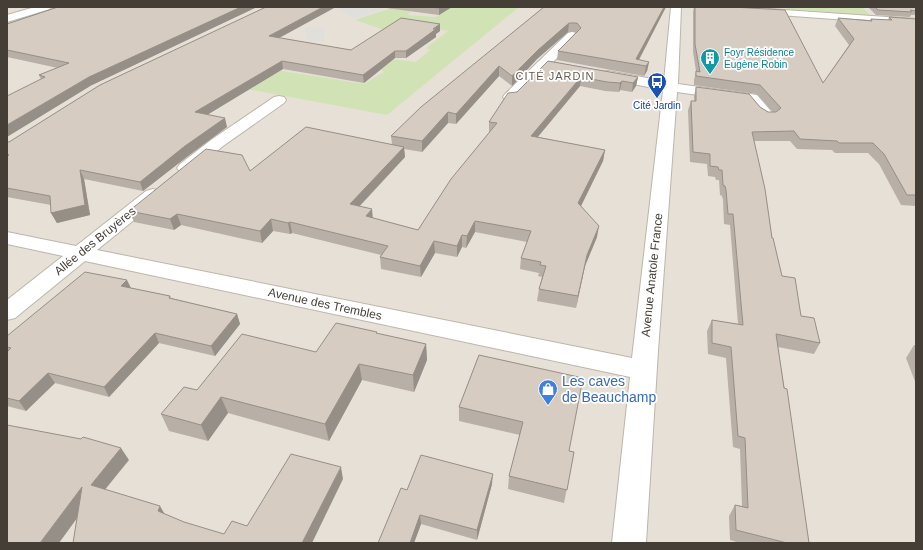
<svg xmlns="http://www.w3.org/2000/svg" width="923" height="550" font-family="Arial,sans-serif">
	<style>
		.residential { fill: #e6e0d6 }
		.green { fill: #d1e3b4 }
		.parking { fill: #e1dfdc }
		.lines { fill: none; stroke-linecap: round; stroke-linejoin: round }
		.minor-casing { stroke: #bdb5ab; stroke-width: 2 }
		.minor { fill: #fff; fill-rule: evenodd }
		.wall { fill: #b8afa6 }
		.shaded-wall { fill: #968f87 }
		.building { fill: #d6ccc1; stroke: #968f87 }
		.labels { text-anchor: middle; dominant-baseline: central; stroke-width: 3.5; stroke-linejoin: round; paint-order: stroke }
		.far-culture-label { font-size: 10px; fill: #0d838f; stroke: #fff; text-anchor: start }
		.far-transit-label { font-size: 10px; fill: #164399; stroke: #fff }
		.far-neighbourhood-label { font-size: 11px; letter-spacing: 1px; fill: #675b4f; stroke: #fff }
		.street-label { font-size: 12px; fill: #453e37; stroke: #fff }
		.near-shop-label { font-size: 14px; fill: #366cbe; stroke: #fff; text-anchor: start }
	</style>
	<rect width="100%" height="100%" fill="#f2eee8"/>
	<!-- residential -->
	<rect class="residential" x="7" y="7" width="909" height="536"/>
	<!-- green -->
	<g class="green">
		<path d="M448 7H519L387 115 215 83 245 65 364 84 384 72 379 68 391 59 416 62 430 50 426 48 448 31 419 26 387 31 355 20 392 8 411 11 408 15 436 17Z"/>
		<path d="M785 7H862L870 15 787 9Z"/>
	</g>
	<!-- parking -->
	<g class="parking">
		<path d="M342 7H386L356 18 333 9Z"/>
		<path d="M324 27V41L309 42 306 38 305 28Z"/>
	</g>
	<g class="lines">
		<defs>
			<g id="minor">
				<path d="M35 7H51L50 9 7 22V15Z"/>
				<path d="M671 7H681L678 84 757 95 776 117 773 120C761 123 755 111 747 102L677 92 658 351 646 543H612L630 377 85 261 15 318 7 320V300L63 256 7 244V232L76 246 146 191 153 189 160 191 162 195 160 199 97 250 632 358 663 90 603 78 601 75 603 72 608 71 664 81Z"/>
				<path d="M756 8 916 19V25L752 13 751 11Z"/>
				<path d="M572 32 576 33 578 36 576 39 515 100 510 101 505 100 503 97 505 94 568 33Z"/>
				<path d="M279 96 284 97 286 100 284 103 223 146 192 172 186 173 180 172 177 168 180 164 211 140 274 97Z"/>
			</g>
		</defs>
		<!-- minor casing -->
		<use href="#minor" class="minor-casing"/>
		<!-- minor -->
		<use href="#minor" class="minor"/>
	</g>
	<!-- wall -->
	<g class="wall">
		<path d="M58 7H257L92 85 41 79 39 75 58 68 7 57V24Z"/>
		<path d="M379 7H452L439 15Z"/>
		<path d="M544 7H666L639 60 649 62 647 71 644 76 557 60 558 51 576 32H568L537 59 512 86 499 76 456 124 448 123 422 152 404 149 405 157 360 206 373 218 418 230 490 132H489V122L517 92 548 61 638 77 636 86 632 92 620 90 619 92 605 91 580 86 538 137 605 150 603 161 581 206 597 237 585 266 576 308 537 301 539 289 542 277 538 276 539 273 520 269 521 258 527 242 475 232 466 248 462 247 457 257 435 253 421 277 381 269 380 257 381 255 292 233 290 234 273 231 262 243 181 225 174 230 134 222 129 211 250 171 392 144 391 136Z"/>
		<path d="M694 7H732L823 83 849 45 835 26 838 18 870 20 871 19 888 20 889 17 916 19V206L901 205 879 164 868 153H835L832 150 797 149 790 141H754L772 238 782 276 801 316 820 343 814 354 778 347 809 543H740L730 540 729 516 735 505 742 506 740 449 733 447 726 358 708 354 707 331 712 320 738 324 730 225 724 224 723 200 722 196 720 195 719 180H716L715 177 708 176 707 164 690 162 688 110 691 101H694V96L696 87 760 107 768 112H773L757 94 694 85V80L696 71 693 52V12Z"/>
		<path d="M759 7H777L776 8Z"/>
		<path d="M868 7H916V15H911L910 17 876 15Z"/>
		<path d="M440 31 436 34V37L406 58H395L364 83 283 69 207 115 227 127 188 156 143 191 84 179 90 215 57 223 51 213V205L7 197V142H9L280 38 351 50Z"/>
		<path d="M131 288 170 296 171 298 237 314 240 324 215 356 159 343 109 397 55 383 26 411 7 406V336Z"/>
		<path d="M377 332V334L426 344 427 360 414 392 362 380 329 441 228 413 208 441 169 431 161 414 316 352Z"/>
		<path d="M914 345H916V384L906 358Z"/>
		<path d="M479 355 569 451 574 452 564 503 508 489 509 476 520 435 459 421V407Z"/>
		<path d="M492 484 477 540 421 524 414 543H378L407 490Z"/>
	</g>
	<!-- shaded-wall -->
	<g class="shaded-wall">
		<path d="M241 7H257L92 85 7 137V125L89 77Z"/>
		<path d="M323 7H336L270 43 269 36Z"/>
		<path d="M441 7H452L439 15V8Z"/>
		<path d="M664 7H666L636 65V59Z"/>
		<path d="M569 23 568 32 537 59 512 86V76L538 50Z"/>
		<path d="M440 24V31L436 34V37L406 58V51Z"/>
		<path d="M395 51V58L364 83 363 75Z"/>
		<path d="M282 61 283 69 197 121 195 112Z"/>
		<path d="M649 62 647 71 644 76 646 66Z"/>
		<path d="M499 66V76L456 124V114Z"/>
		<path d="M581 77 580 86 530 146 531 136Z"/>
		<path d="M638 77 636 86 632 92 633 83Z"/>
		<path d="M622 81 620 90 619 92 620 83Z"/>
		<path d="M448 112V123L422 152V141Z"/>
		<path d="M225 118 227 127 188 156 143 191 140 182 185 146Z"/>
		<path d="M404 147 405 157 351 215 350 204Z"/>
		<path d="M605 150 603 161 577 214 578 203Z"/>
		<path d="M80 170 84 179 90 215 57 223 51 213Z"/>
		<path d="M372 209 373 220 366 216Z"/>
		<path d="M177 214 181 225 174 230 170 219Z"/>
		<path d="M271 219 273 231 262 243 260 231Z"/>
		<path d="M475 221V232L466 248 467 236Z"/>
		<path d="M290 222 292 233 290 234 288 223Z"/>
		<path d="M599 226 597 237 585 266 576 308 578 296 587 255Z"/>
		<path d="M462 235V247L457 257V246Z"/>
		<path d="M434 241 435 253 421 277 420 266Z"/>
		<path d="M127 280 132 290 121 286Z"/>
		<path d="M237 314 240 324 215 356 211 346Z"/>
		<path d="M155 333 159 343 109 397 104 387Z"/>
		<path d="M426 344 427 360 414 392 413 375Z"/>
		<path d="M359 364 362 380 329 441 325 424Z"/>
		<path d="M48 373 55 383 26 411 19 401Z"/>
		<path d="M221 397 228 413 208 441 201 425Z"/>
		<path d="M121 448 129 460 99 497 91 485Z"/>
		<path d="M341 467 343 479 312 543H302Z"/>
		<path d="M493 474 492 484 477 540V530Z"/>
		<path d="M82 487 91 499 59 543H40Z"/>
		<path d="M160 506 167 518 158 511Z"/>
		<path d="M420 515 421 524 414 543H410Z"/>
	</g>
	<!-- building -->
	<g class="building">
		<path d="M58 7H241L89 77 7 125V96L45 77 39 75 69 63 7 50V24Z"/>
		<path d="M266 7H323L269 36 351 50 401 18 440 24 433 29H436L406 51H395L363 75 282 61 195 112 225 118 185 146 140 182 80 170 85 205 51 213 50 196 7 188V156L9 155 7 154V142H9L100 85Z"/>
		<path d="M428 7H441L439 8Z"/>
		<path d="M544 7H664L636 59 649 62 646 66 558 51 581 28 577 23H569L538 50 512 76 499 66 456 114 448 112 422 141 391 136 421 107Z"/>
		<path d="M695 7H732L785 10 823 83 854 39 838 18 872 21 871 19 892 20 889 17 916 19V195H907L884 154 873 143H839L837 141 800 139 794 131 752 132 765 189 772 238H773L782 276 795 278 801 316 814 318 820 343 776 334 784 388 787 389 809 543H787L736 530 735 505 748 508 745 438 738 436 731 347 712 343V320L743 325 733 214H728L726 190 725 186 723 185 722 170H719L718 167 710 166V154L693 152 691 101H696V87L749 94 760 107 768 112H776L781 108 760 85 696 76V71L700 72 695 44Z"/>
		<path d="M875 7H916V11L910 10 912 12 878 10Z"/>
		<path d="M548 61 638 77 633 83 622 81 620 83 607 82 581 77 531 136 605 150 578 203 599 226 587 255 578 296 539 289 546 266 540 265 541 262 521 258 531 231 475 221 467 236 462 235 457 246 434 241 420 266 380 257 388 246 290 222 288 223 271 219 260 231 177 214 170 219 129 211 206 149 242 155 250 171 306 127 404 147 350 204 372 209 366 216 418 230 451 179 497 123 489 122 508 93 517 92Z"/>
		<path d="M85 272 127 280 121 286 170 296 169 298 237 314 211 346 155 333 104 387 48 373 19 401 7 398V352L11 348 7 347V336Z"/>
		<path d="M336 323 377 332 376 333 426 344 413 375 359 364 325 424 221 397 201 425 161 414 184 387 197 390 242 334 316 352Z"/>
		<path d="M479 355 583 378 569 451 574 452 567 490 509 476 523 422 459 407Z"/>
		<path d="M7 425 81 439 83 437 121 448 91 485 160 506 158 511 184 522 224 534 232 521 247 526 291 454 341 467 302 543H73L82 487 40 543H7Z"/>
		<path d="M421 455 493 474 477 530 420 515 410 543H378L401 488 407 490Z"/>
	</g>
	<!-- icons -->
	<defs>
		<symbol id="building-pin" viewBox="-11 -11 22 30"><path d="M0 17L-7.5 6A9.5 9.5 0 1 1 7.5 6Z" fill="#0f9aa8" stroke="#fff"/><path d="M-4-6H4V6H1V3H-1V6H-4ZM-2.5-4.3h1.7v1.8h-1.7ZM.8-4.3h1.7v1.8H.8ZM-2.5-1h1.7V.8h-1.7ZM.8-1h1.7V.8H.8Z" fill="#fff"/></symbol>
		<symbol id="bus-pin" viewBox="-11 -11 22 30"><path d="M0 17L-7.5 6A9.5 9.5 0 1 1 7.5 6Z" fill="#1a4fb4" stroke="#fff"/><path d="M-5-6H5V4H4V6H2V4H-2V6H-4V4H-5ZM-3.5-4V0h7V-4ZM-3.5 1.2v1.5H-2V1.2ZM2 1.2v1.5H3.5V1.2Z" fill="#fff"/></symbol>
		<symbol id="shop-pin" viewBox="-11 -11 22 30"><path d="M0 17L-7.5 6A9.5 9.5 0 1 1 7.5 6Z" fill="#3f7fe0" stroke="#fff"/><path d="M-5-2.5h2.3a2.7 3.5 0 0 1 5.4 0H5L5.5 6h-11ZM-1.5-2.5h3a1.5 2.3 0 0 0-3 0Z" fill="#fff"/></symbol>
	</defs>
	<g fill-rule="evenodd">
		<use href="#building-pin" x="699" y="47" width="22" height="30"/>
		<use href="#bus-pin" x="646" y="71" width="22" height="30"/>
		<use href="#shop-pin" x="537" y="378" width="22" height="30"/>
	</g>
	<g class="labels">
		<!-- far-culture labels -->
		<g class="far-culture-label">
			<text x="724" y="52">Foyr Résidence<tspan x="724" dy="12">Eugène Robin</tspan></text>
		</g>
		<!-- far-transit labels -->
		<g class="far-transit-label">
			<text x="657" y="105">Cité Jardin</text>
		</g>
		<!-- far-neighbourhood labels -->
		<g class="far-neighbourhood-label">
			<text x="555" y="76">CITÉ JARDIN</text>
		</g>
		<!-- street labels -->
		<g class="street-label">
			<text transform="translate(95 241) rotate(-39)">Allée des Bruyères</text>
			<text transform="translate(652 275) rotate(-84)">Avenue Anatole France</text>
			<text transform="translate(325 304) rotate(12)">Avenue des Trembles</text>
		</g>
		<!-- near-shop labels -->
		<g class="near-shop-label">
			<text x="562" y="381">Les caves<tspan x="562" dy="16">de Beauchamp</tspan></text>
		</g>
	</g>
	<!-- border -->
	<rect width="923" height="550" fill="none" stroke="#453e37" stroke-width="16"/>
</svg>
